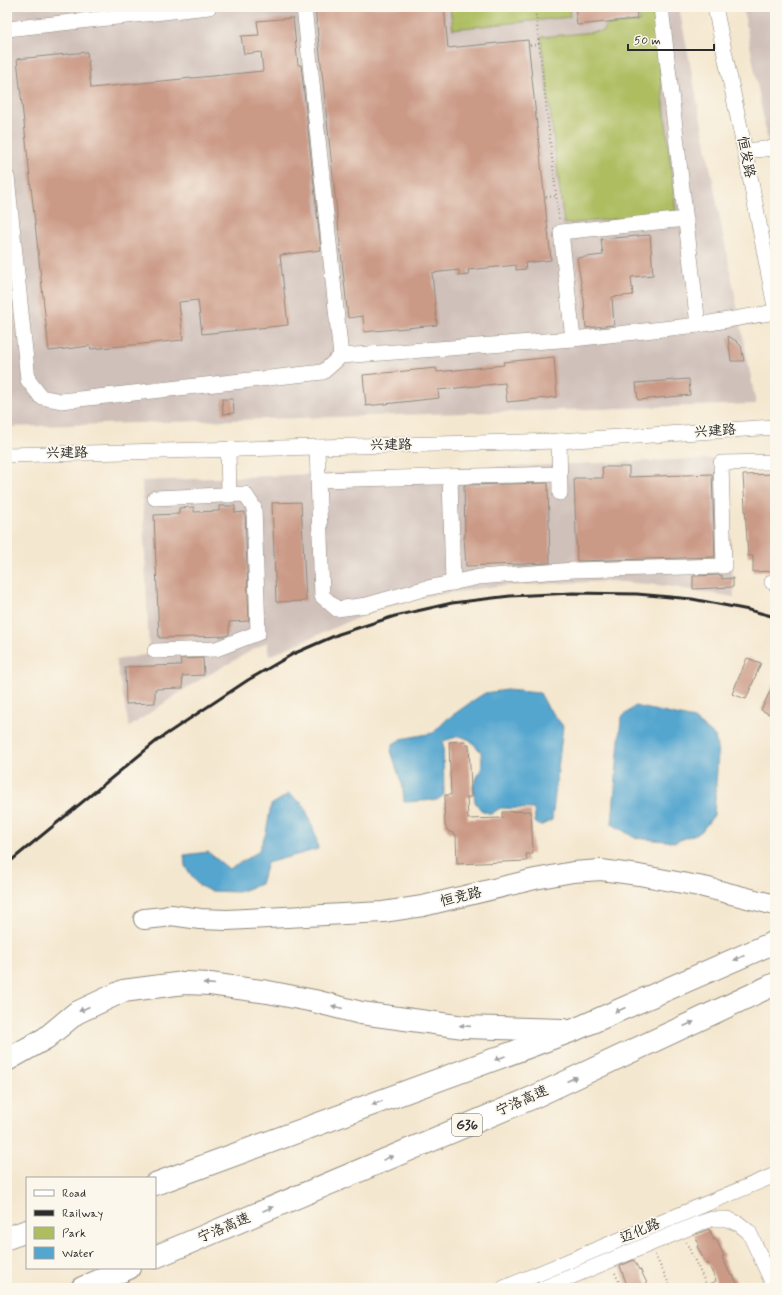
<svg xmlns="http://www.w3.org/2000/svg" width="782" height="1295" font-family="Mynerve,'LXGW WenKai TC',sans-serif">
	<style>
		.industrial { fill: #cfc0ba }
		.green { fill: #adbd60; stroke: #6c7446 }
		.water { fill: #54a6cf; stroke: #40687d }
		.building { fill: #cb9a86 }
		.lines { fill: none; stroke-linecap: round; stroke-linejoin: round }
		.minor-casing { stroke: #90897d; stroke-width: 16 }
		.major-casing { stroke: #90897d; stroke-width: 22 }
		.highway-casing { stroke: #90897d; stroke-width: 24 }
		.path { stroke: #90897d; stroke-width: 2; stroke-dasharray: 1 3; stroke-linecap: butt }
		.minor { stroke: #fff; stroke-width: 15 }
		.major { stroke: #fff; stroke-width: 20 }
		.highway { stroke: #fff; stroke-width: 22 }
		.rail { stroke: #2b2b2b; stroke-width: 3 }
		.oneway { fill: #a0a0a0 }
		.labels { text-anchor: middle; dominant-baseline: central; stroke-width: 3.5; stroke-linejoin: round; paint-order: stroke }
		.shield { fill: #fbf7ec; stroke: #696865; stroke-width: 1 }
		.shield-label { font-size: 13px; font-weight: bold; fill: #2b2b2b }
		.street-label { font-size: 14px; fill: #2b2b2b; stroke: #fbf7ec }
	</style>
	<rect width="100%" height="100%" fill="#fbf7ec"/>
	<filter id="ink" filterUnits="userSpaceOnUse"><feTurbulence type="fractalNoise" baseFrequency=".025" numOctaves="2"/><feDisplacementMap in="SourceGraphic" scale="8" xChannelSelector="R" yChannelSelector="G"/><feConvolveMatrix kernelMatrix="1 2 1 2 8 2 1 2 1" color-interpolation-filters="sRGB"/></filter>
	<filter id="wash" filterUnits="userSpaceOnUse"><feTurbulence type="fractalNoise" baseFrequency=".012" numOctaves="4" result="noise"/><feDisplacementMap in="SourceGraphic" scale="16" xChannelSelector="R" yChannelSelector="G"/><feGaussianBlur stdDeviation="0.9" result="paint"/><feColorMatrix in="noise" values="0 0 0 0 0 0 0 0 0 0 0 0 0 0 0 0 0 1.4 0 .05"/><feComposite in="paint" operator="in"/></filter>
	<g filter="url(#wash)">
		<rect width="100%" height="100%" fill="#f4e7cf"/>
		<!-- industrial -->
		<g class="industrial">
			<path d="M7 7H679L756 404 7 427Z"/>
			<path d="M743 7H775V178L770 154Z"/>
			<path d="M725 458 734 597 667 586 612 581 496 586 422 597 378 609 269 656 267 642 194 683 129 727 116 660 149 654 142 481Z"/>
		</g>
		<!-- green -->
		<g class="green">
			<path d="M450 7H569L570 17 453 29Z"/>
			<path d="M638 7H653L676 213 564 224 541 37 604 31 606 25 640 22Z"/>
		</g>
		<!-- water -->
		<g class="water">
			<path d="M506 690 540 693 547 706 563 726 552 820 540 826 535 822 534 809 500 808 491 814 481 810 475 802 473 786 482 767 481 752 470 740 460 736 443 741 444 795 437 800 404 802 403 788 391 751 393 744 401 739 433 733 446 720 474 700 485 693Z"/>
			<path d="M635 706 694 719 715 736 718 754 714 815 701 832 675 842 635 838 612 824 621 718Z"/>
			<path d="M289 794 304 805 316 836 318 849 267 863 261 884 238 892 210 891 198 885 185 866 184 855 208 852 229 869 258 852 266 833 271 805Z"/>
		</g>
		<g id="blocks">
			<!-- building -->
			<g class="building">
				<path d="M315 7H444L448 48 528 40 551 260 525 263 526 269 516 270V265L468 270 469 275 459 276V270L432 273 437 325 364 332 363 316 348 318Z"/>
				<path d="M575 7H636L637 19 577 25Z"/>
				<path d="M293 18 298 65H301L321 250 280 255 288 325 202 334 198 300 179 302 183 340 91 349 90 346 49 351 17 59 87 52 91 88 263 71 261 52 244 54 241 36 259 35 257 21Z"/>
				<path d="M650 235 653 275 631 277 633 295 612 297 614 325 586 328 584 300 577 258 603 255 601 239Z"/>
				<path d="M728 336 736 341 741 346 744 361H731Z"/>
				<path d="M554 357 557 397 507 402 505 383 438 390 439 398 366 406 363 375 436 368 437 372 504 365 503 362Z"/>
				<path d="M689 379 690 395 638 400 636 383Z"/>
				<path d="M222 399H233L234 413 223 414Z"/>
				<path d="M602 467H629V477L712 474 715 557 577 561 574 478H603Z"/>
				<path d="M775 474V571L753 572V556H748L743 475Z"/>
				<path d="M548 483 550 563 466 566 464 537H465L464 485Z"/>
				<path d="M301 502 306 601 276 602 272 503Z"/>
				<path d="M219 506H235V513L245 512 249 621 229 622V634L225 636 159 638 154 515 179 514V508L194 507V512L219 511Z"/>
				<path d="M722 575V579L733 578V587L693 589V576Z"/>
				<path d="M203 658 204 675 182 676 183 688 155 689V703L126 704 125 667 181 665 180 659Z"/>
				<path d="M747 658 761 663 746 699 732 694Z"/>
				<path d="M775 681V717L761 710Z"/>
				<path d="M465 741 466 745H469L471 789V797H467L468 819 502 818V812L531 811 533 854H526L527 861 457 864 456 835 448 831 445 826 444 802H445V795H451L449 742Z"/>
				<path d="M709 1229 714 1240 716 1239 724 1256 722 1257 731 1276 733 1275 739 1288H702L716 1281 708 1263 706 1264 697 1246 699 1245 695 1235Z"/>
				<path d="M634 1260 639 1270 640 1269 648 1285 642 1288H628L620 1266Z"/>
			</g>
		</g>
	</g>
	<g filter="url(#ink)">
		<use href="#blocks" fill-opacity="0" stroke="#90897d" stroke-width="1"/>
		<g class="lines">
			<defs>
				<g id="minor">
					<path d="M304 7 341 356"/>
					<path d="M661 7 698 325"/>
					<path d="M715 7 745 151 775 307"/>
					<path d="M7 29 209 7"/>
					<path d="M745 151 775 148"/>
					<path d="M7 177 28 380 41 397 61 401 323 372 341 356 573 339 698 325 775 312"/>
					<path d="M573 339 561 232 686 219"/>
					<path d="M559 441 560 493"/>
					<path d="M317 447 322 596 337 609 367 605 423 589 479 577 574 570 724 566 721 463 775 462"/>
					<path d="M228 449 229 495"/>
					<path d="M7 455 559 441 775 427"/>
					<path d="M450 477 453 583"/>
					<path d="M318 480 560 474"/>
					<path d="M155 498 245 494 254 508 258 633 216 649 155 651"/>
					<path d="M772 582 775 583"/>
					<path d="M504 1288 775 1175"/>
					<path d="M544 1288 700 1223 712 1219H727L739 1224 749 1232 775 1288"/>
				</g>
				<path id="major" d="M144 919 164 917 171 915 200 919 227 920 383 912 423 906 535 879 573 872 601 870 639 875 704 887 775 905"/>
				<g id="highway">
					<path d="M7 1060 46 1038 76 1013 123 991 184 983 210 984 268 992 314 1001 361 1013 464 1027 563 1030"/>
					<path d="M155 1184 574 1030 775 942"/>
					<path d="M7 1238 27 1231"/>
					<path d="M155 1257 534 1097 775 984"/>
					<path d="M82 1288 129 1268"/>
				</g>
			</defs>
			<!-- minor casing -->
			<use href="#minor" class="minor-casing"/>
			<!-- major casing -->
			<use href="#major" class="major-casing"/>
			<!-- highway casing -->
			<use href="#highway" class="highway-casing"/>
			<!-- path -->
			<g class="path">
				<path d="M535 7 559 220"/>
				<path d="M530 45 539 44"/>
				<path d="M546 197 557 196"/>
				<path d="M686 1242 708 1288"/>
				<path d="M655 1255 671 1288"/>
				<path d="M615 1273 622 1288"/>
			</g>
			<!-- minor -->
			<use href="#minor" class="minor"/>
			<!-- major -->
			<use href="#major" class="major"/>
			<!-- highway -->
			<use href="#highway" class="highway"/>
			<!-- rail -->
			<path class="rail" d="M7 864 159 739 248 680 293 654 339 634 395 616 452 603 510 596 573 593 637 594 692 599 749 610 775 617"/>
		</g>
		<!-- one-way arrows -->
		<defs><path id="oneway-solid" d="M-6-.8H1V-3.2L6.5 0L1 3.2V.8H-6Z"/></defs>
		<g class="oneway">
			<use href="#oneway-solid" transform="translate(739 958) rotate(156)"/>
			<use href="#oneway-solid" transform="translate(209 984) rotate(-175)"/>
			<use href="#oneway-solid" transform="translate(337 1007) rotate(-166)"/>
			<use href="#oneway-solid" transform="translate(84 1009) rotate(155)"/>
			<use href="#oneway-solid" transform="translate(620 1010) rotate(156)"/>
			<use href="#oneway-solid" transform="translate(689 1024) rotate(-25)"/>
			<use href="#oneway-solid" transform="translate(465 1026) rotate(-176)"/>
			<use href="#oneway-solid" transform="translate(500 1058) rotate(160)"/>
			<use href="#oneway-solid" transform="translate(572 1079) rotate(-25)"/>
			<use href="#oneway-solid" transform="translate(377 1103) rotate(160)"/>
			<use href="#oneway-solid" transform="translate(388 1158) rotate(-23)"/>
			<use href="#oneway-solid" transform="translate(268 1209) rotate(-23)"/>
		</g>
	</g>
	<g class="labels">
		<!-- shield labels -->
		<rect class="shield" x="452" y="1114" width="30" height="22" rx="3"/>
		<g class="shield-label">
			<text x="467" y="1125">G36</text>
		</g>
		<!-- street labels -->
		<g class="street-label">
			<text transform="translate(746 157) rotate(79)">恒发路</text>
			<text transform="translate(715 431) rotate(-4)">兴建路</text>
			<text transform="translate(391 445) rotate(-1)">兴建路</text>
			<text transform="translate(67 453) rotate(-1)">兴建路</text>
			<text transform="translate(461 897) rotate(-14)">恒竞路</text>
			<text transform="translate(522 1101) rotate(-24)">宁洛高速</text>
			<text transform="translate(224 1228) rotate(-23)">宁洛高速</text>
			<text transform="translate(640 1231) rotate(-23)">迈化路</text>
		</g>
	</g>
	<!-- margin -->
	<rect width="782" height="1295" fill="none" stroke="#fbf7ec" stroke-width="24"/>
	<!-- legend -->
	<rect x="26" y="1177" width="130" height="92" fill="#fbf7ec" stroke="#a8a59f"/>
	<rect x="34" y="1190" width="20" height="6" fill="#ffffff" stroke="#a8a59f"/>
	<text x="62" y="1197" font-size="12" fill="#2b2b2b">Road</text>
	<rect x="34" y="1210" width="20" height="6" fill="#2b2b2b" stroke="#a8a59f"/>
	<text x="62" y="1217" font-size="12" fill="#2b2b2b">Railway</text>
	<rect x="34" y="1227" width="20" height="12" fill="#adbd60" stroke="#a8a59f"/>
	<text x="62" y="1237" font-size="12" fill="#2b2b2b">Park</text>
	<rect x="34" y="1247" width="20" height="12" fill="#54a6cf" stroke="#a8a59f"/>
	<text x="62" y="1257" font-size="12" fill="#2b2b2b">Water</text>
	<!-- scale -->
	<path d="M628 44v6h86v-6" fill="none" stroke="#2b2b2b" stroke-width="2"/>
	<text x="634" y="44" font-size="12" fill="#2b2b2b" stroke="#fbf7ec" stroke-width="3" paint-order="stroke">50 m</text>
</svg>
